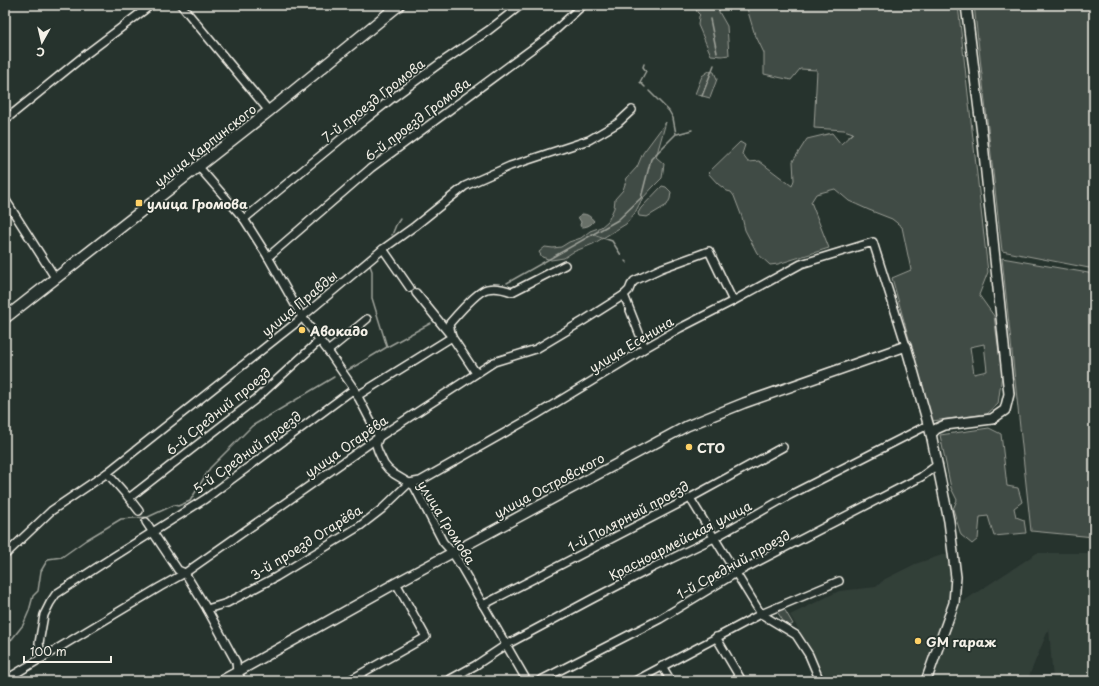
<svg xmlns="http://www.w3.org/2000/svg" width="1099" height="686" font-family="'Playpen Sans',sans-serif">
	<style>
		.built { fill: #333f39 }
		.green { fill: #414b45; stroke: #9a9e96; fill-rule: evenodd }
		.water { fill: #676f68; stroke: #9fa39b }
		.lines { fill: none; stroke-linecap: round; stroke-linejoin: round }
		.stream { stroke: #9fa39b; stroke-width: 1.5 }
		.street-casing { stroke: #f4f1e8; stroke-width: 10 }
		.secondary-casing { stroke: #f4f1e8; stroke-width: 12 }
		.primary-casing { stroke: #f4f1e8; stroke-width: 13 }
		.street { stroke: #26332d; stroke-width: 7 }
		.secondary { stroke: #26332d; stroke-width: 9 }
		.primary { stroke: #26332d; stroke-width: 10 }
		.poi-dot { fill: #ffd166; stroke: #26332d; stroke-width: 1.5 }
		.labels { text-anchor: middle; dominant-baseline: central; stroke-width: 3.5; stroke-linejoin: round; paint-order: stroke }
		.street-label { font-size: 13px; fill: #f4f1e8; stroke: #26332d }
		.poi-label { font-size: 13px; font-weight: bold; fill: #f4f1e8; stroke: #26332d; text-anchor: start }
	</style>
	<rect width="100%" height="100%" fill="#26332d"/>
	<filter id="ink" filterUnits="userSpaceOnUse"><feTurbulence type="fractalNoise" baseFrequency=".025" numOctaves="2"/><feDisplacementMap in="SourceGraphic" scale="8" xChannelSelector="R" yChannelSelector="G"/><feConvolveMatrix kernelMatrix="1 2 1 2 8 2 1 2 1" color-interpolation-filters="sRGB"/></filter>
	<g filter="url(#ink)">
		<!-- built -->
		<g class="built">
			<path d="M948 553 953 580 947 605 920 681H828L790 615 839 591 876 587 885 579 915 564Z"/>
			<path d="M1037 553H1094V681H1053L1049 628 1027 681H931L959 604Z"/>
		</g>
		<!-- green -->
		<g class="green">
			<path d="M695 5H720L719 12 727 26 729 55 722 56 711 55 698 25 699 16 700 15 697 12Z"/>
			<path d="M746 5H958L988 272 979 295 994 316 1002 374 998 404 987 414 932 421 892 278 911 270 902 227 892 219 869 210 849 201 835 189 816 194 811 202 829 248 778 264 770 265 757 253 745 230 742 217 734 196 731 192 727 191 718 184 708 173 740 142 745 145 742 154 748 162 759 161 792 186 794 180 793 161 807 139 832 133 841 144 853 133 844 130 814 128 817 70 800 69 791 80 764 74V53L754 32ZM984 344 987 371 974 374 970 347Z"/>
			<path d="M974 5H1094V269L1002 251Z"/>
			<path d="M709 71 714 72 717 79 710 98 695 94 702 76Z"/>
			<path d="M666 122 656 157 664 164 662 178 653 187 642 199 635 213 626 224 593 244 573 252 564 258 551 260 542 257 539 252 545 247 553 248 561 247 569 242 581 238 590 231 601 227 608 221 614 208 615 199 623 190 627 178 637 167 643 153Z"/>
			<path d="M662 186 666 187 671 192 670 199 667 205 647 217 639 216 638 213 641 208Z"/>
			<path d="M1002 258 1094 274V537L1031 531Z"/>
			<path d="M989 428 1001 434 1007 486 1018 488 1022 502 1014 508 1016 517 1024 520 1026 533 994 536 988 516 980 517 978 539 972 544 961 535 953 509 957 500 951 488 940 435Z"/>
			<path d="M783 607 793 624 787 627 776 610Z"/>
		</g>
		<!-- water -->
		<path class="water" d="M582 214C587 214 590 216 594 221 590 226 586 227 581 227L580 225 581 222 578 217Z"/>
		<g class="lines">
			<!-- stream -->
			<g class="stream">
				<path d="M710 19 717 53"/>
				<path d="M644 64 643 67 646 71 640 82 645 87"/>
				<path d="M702 96 714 65"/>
				<path d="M677 134 692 130"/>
				<path d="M592 234 612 241 621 255"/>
				<path d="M392 235 396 225 400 219"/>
				<path d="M625 261 627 263"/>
				<path d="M369 263 372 271V298L387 347"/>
				<path d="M507 283 618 220 641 198 651 159 676 134 673 118 669 111 649 91"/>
				<path d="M348 370 357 365 387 347 431 323"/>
				<path d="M5 643 12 639 23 625 29 611 33 596 38 591 41 571 48 559 62 557 86 540 121 519 148 517 174 505 178 506 190 501 210 468 252 426 334 377"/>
			</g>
			<defs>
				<g id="street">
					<path d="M181 5 269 111"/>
					<path d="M5 120 85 55 151 5"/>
					<path d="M198 166 244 219 268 257 302 317 328 351 354 389 379 437 376 445 378 451 384 464 388 469 394 474 414 486 443 542 452 552 459 563 527 681"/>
					<path d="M5 199 56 279"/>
					<path d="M244 219 342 138 390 100 439 64 489 30 521 5"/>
					<path d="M383 249 410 288"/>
					<path d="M268 257 371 168 548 37 583 5"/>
					<path d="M416 293 452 337 476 373"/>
					<path d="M624 295 645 348"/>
					<path d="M328 351 367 319"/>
					<path d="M357 396 452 337 449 324C456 316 477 291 487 289 495 287 504 289 512 292L565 265"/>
					<path d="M107 473 129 498 139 511"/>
					<path d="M129 498 256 399 319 341"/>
					<path d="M690 498 761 614 796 635 809 655 820 681"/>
					<path d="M146 522 178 570 185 573 207 609 236 662 237 672 242 681"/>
					<path d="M5 555 51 511 107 473 297 322 302 317 383 249 415 226 465 186 510 166 589 140 618 123 632 110"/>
					<path d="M483 605 690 498 783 447"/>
					<path d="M207 609 227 603 276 577 360 526 382 509 409 483 420 481 536 415 633 356 645 348 680 328 733 301 801 264 873 242 906 346"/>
					<path d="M716 637 742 681"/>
					<path d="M42 658 39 643 44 615 50 603 56 594 102 564 205 499 354 389"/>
					<path d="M662 666 671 681"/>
					<path d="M5 680 160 587 185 573 379 437 494 362 536 349 583 321 624 295 629 290 631 285 634 281 662 268 709 251 733 301"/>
					<path d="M348 681 426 637 396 583"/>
					<path d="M447 681 476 665 506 645 594 598 654 567 714 538 790 495 928 425"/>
					<path d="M539 681 660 619 736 573 921 477 937 465"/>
					<path d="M635 681 761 614 839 581"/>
				</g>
				<g id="secondary">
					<path d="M931 434 936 429 945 425 992 419 1005 410 1009 394 982 134 966 5"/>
					<path d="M221 681 396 583 687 426 744 403 906 346 931 434 949 521 956 577 954 603 926 681"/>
				</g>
				<path id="primary" d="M5 318 269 111 399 5"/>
			</defs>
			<!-- street casing -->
			<use href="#street" class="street-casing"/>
			<!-- secondary casing -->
			<use href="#secondary" class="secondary-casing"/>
			<!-- primary casing -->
			<use href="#primary" class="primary-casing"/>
			<!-- street -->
			<use href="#street" class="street"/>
			<!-- secondary -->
			<use href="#secondary" class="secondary"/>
			<!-- primary -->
			<use href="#primary" class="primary"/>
		</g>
	</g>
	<!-- markers -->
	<g class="poi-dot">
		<rect x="135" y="199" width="8" height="8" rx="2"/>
		<circle cx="302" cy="330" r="4"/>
		<circle cx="689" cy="447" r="4"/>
		<circle cx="918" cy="641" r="4"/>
	</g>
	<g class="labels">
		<!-- street labels -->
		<g class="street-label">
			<text transform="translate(373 100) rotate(-38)">7-й проезд Громова</text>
			<text transform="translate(417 119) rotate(-37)">6-й проезд Громова</text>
			<text transform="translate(205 145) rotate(-38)">улица Карпинского</text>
			<text transform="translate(299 303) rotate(-40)">улица Правды</text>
			<text transform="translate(631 344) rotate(-31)">улица Есенина</text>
			<text transform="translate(218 411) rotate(-39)">6-й Средний проезд</text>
			<text transform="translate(346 446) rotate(-35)">улица Огарёва</text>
			<text transform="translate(247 452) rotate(-36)">5-й Средний проезд</text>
			<text transform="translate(549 485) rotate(-28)">улица Островского</text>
			<text transform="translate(628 516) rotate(-28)">1-й Полярный проезд</text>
			<text transform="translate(447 522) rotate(58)">улица Громова</text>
			<text transform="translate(680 540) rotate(-27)">Красноармейская улица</text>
			<text transform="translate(306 542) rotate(-32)">3-й проезд Огарёва</text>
			<text transform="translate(733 564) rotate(-29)">1-й Средний проезд</text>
		</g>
		<!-- poi labels -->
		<g class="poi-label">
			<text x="147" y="203">улица Громова</text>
			<text x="310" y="330">Авокадо</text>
			<text x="697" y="447">СТО</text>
			<text x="926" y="641">GM гараж</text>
		</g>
	</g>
	<!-- margin -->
	<rect width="1099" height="686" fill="none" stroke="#26332d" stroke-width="20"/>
	<rect x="10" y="10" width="1079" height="666" fill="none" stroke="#f4f1e8" stroke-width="1.5" filter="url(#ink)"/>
	<!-- north arrow -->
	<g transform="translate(42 42) rotate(188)" stroke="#26332d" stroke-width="3" paint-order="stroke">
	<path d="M0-3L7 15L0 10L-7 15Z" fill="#f4f1e8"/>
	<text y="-6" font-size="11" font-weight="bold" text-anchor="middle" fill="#f4f1e8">С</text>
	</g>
	<!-- scale -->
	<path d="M24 656v6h87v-6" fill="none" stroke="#f4f1e8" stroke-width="2"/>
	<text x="30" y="656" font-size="12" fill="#f4f1e8" stroke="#26332d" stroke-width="3" paint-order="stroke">100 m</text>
</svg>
